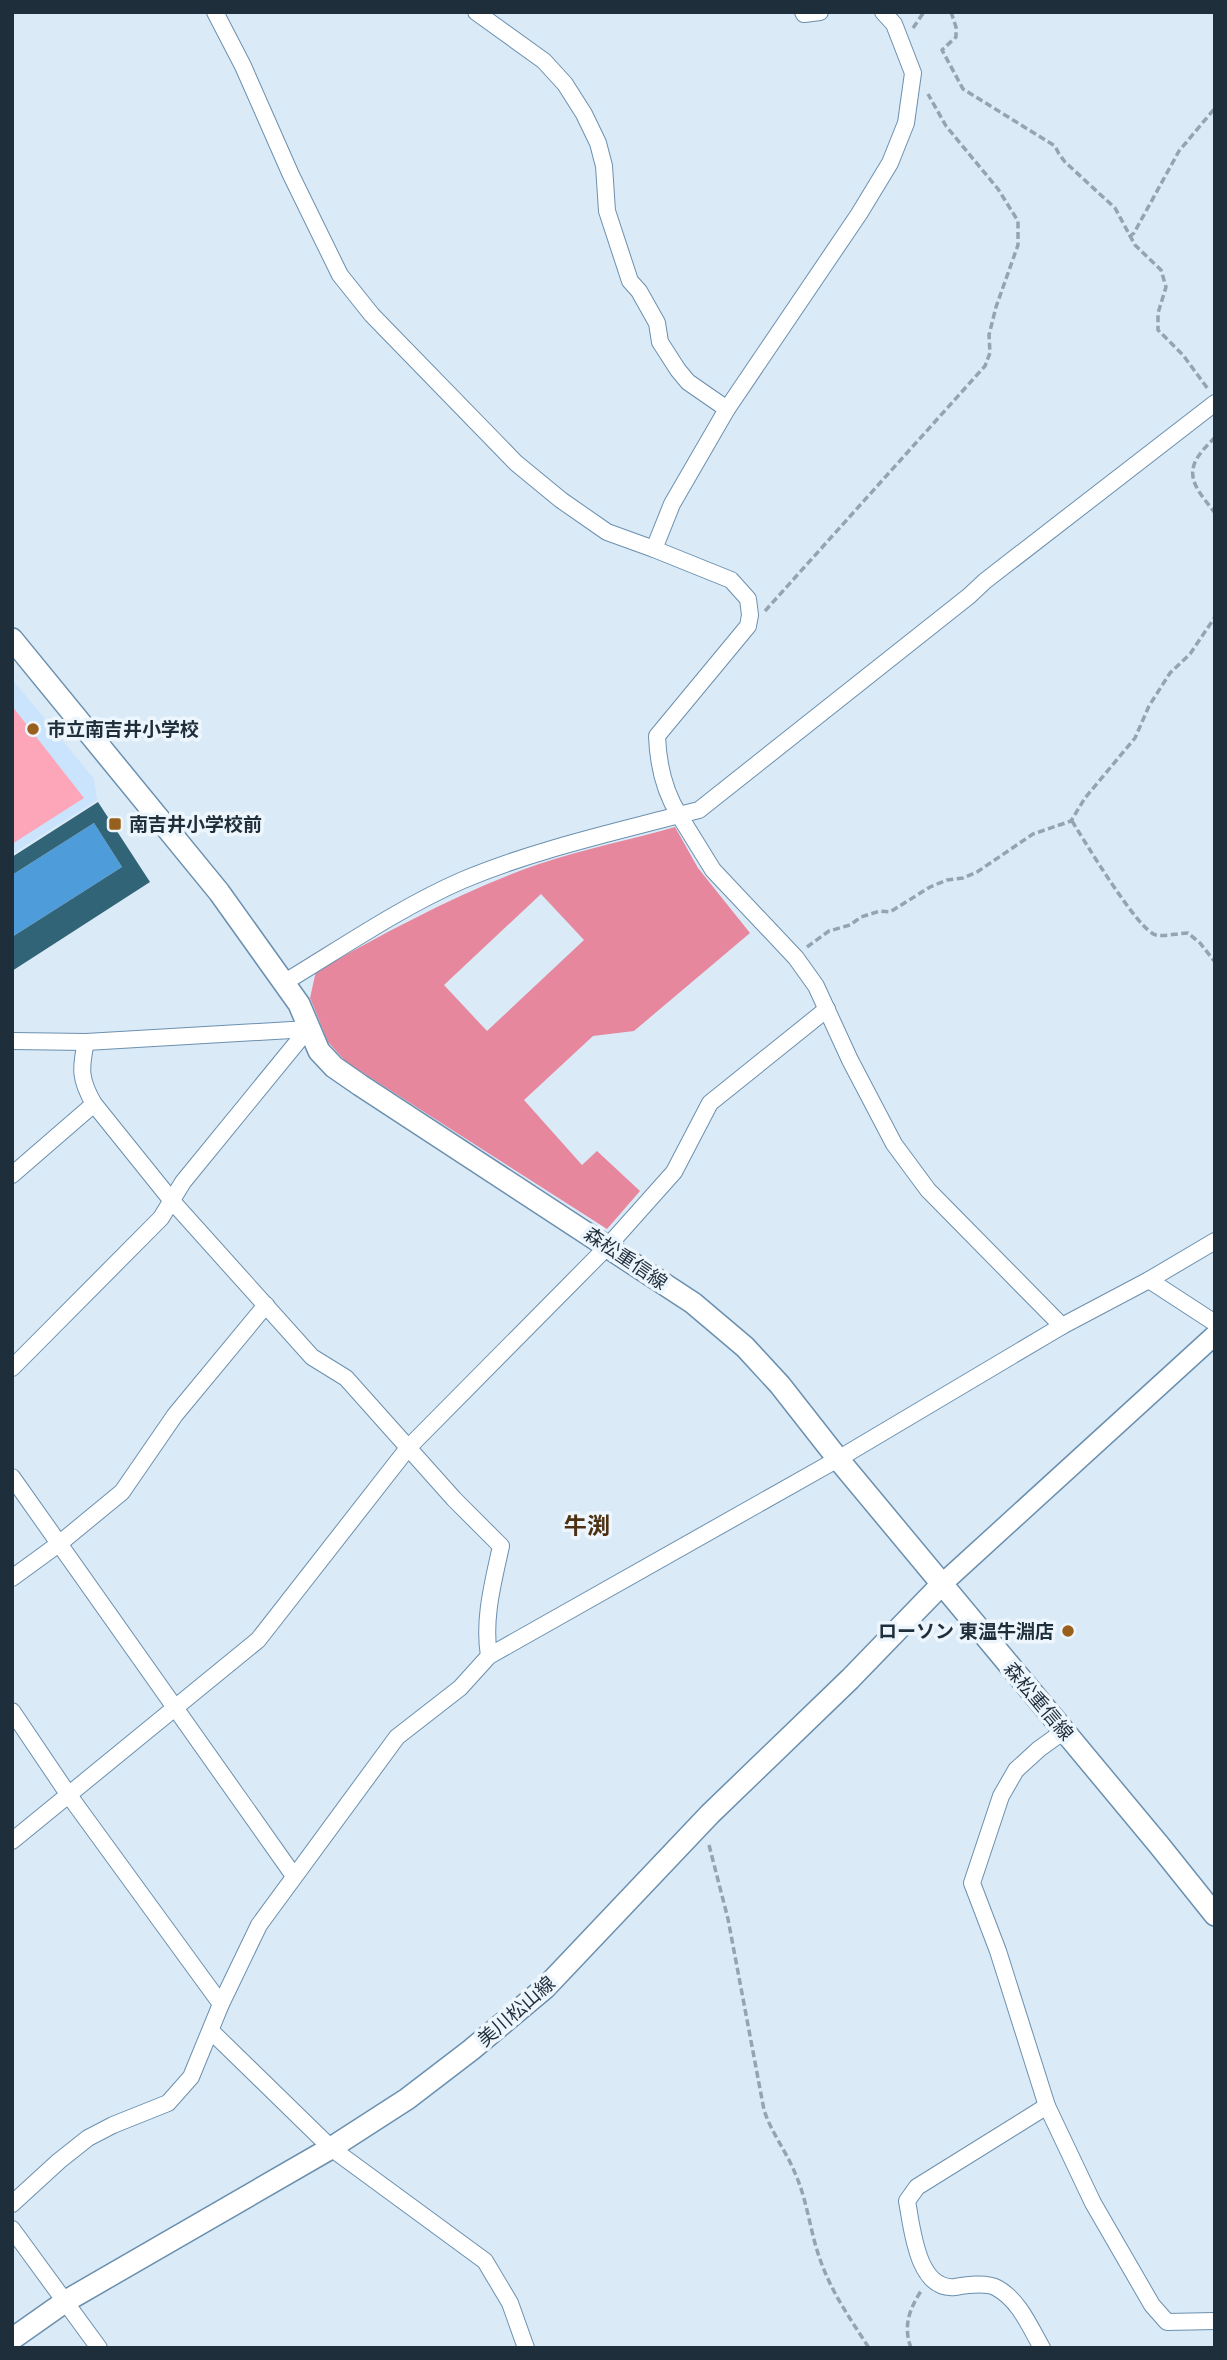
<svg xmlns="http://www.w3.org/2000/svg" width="1227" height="2360" font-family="'Noto Serif','Noto Sans JP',serif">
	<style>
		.built { fill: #c9e4fc }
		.green { fill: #fda5b9 }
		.forest { fill: #e6879e; fill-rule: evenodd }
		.water { fill: #4e9cd9 }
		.building { fill: #316477 }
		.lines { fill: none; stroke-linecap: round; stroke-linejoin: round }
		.minor-casing { stroke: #6b90af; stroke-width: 18 }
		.tertiary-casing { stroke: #6b90af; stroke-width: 22 }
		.secondary-casing { stroke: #6b90af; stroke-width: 24 }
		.path { stroke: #95a4b1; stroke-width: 3.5; stroke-dasharray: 7 3.5; stroke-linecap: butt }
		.minor { stroke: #fff; stroke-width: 16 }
		.tertiary { stroke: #fff; stroke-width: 19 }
		.secondary { stroke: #fff; stroke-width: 21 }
		.poi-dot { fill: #995f1d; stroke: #eef6fd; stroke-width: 2.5 }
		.labels { text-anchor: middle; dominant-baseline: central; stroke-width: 7; stroke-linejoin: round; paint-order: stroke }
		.poi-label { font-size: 19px; font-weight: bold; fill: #1f2e3b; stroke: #eef6fd; text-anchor: start }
		.street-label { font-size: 19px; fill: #1f2e3b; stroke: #eef6fd }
		.quarter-label { font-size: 23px; font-weight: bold; fill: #4d3113; stroke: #eef6fd }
	</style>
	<rect width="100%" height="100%" fill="#daeaf7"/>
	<!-- built -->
	<path class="built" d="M12 679 94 779 97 800 12 854Z"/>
	<!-- green -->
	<path class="green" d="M12 706 84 798 12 844Z"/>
	<!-- forest -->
	<path class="forest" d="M675 827 698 868 750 933 634 1031 593 1036 524 1100 582 1165 597 1151 640 1191 607 1229 346 1062 328 1042 310 998 316 971C389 931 461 891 539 864 583 849 630 840 675 827ZM541 894 584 940 487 1031 444 985Z"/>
	<!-- water -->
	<path class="water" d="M94 823 122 867 12 937V875Z"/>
	<!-- building -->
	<path class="building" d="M98 802 150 882 12 971V937L122 867 94 823 12 875V857Z"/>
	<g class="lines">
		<defs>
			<g id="minor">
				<path d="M215 12 243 66 291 175 340 275 372 315 516 463 561 500 607 532 654 549 731 580 748 599 750 615 748 626 657 736C658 764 664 791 679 815 606 834 532 851 463 880 401 907 343 947 285 982"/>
				<path d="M476 12 544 61 565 84 584 114 598 143 604 166 607 211 630 281 639 291 657 323 660 342 678 370 688 382 727 409"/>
				<path d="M803 12 804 14 820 12"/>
				<path d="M1215 403 985 581 969 596 699 810 679 815 713 870 796 958 816 986 850 1060 894 1144 928 1190 1062 1326 1149 1280 1215 1323"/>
				<path d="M654 549 672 504 727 409 859 214 890 163 906 123 913 73 894 24 883 12"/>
				<path d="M12 1041 86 1042 308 1029"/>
				<path d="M86 1042C80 1069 80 1080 94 1104L172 1201 312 1357 346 1378 454 1499 501 1546C493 1583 483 1619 489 1656"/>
				<path d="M12 1175 94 1104"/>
				<path d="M1149 1280 1215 1241"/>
				<path d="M12 1368 161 1218 183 1182 308 1029"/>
				<path d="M12 1477 294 1876"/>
				<path d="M12 1578 60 1543 122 1492 175 1415 266 1305"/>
				<path d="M12 1711 68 1794 221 2004"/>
				<path d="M1064 1731 1039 1749 1016 1770 1001 1796 972 1883 998 1951 1047 2106 1093 2203 1152 2305 1167 2322 1215 2321"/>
				<path d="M12 1841 258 1640 408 1448 608 1246 674 1172 710 1103 827 1009"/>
				<path d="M211 2031 331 2148 485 2261 510 2303 526 2348"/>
				<path d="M12 2204 59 2161 88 2138 113 2125 168 2103 191 2077 221 2004 259 1925 397 1737 460 1688 489 1656 838 1459 1062 1326"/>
				<path d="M12 2229 99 2348"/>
				<path d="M1042 2348C1030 2327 1019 2300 997 2288 986 2282 967 2285 955 2287 917 2291 912 2227 907 2201L917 2187 1047 2106"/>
			</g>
			<path id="tertiary" d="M942 1584 1215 1335"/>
			<g id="secondary">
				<path d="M12 639 219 892 299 1004 319 1051 334 1067 360 1085 693 1303 745 1347 780 1385 838 1459 1159 1845 1215 1915"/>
				<path d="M12 2339 66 2301 331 2148 407 2099 471 2050 545 1988 710 1814 850 1679 942 1584"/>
			</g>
		</defs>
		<!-- minor casing -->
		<use href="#minor" class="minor-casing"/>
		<!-- tertiary casing -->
		<use href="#tertiary" class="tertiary-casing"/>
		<!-- secondary casing -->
		<use href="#secondary" class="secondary-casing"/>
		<!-- path -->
		<g class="path">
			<path d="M951 12 956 27V37L942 50 963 89 1055 146 1059 154 1065 162 1115 208 1135 245 1161 270 1166 287 1158 313V330L1183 355 1208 389"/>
			<path d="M913 28 924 12"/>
			<path d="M1129 237 1134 233 1179 151 1215 108"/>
			<path d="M1215 437C1210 443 1204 448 1200 454 1182 477 1201 494 1215 513"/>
			<path d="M765 611 985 366 990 353 989 335 996 307 1018 245V221L998 189 946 126 928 94"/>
			<path d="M1072 821C1084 840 1138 931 1156 935 1165 937 1178 933 1188 933L1200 943 1215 962"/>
			<path d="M807 947 829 931 850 925 861 917 880 911 890 912 930 887 947 880 963 878 977 872 1033 834 1071 821 1085 798 1135 738 1149 706 1170 673 1190 654 1215 617"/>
			<path d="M709 1845 728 1919 764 2110C771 2132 786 2151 795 2173 808 2202 810 2233 821 2262 832 2293 851 2320 869 2348"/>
			<path d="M911 2348C903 2326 909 2310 921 2291"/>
		</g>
		<!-- minor -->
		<use href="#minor" class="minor"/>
		<!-- tertiary -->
		<use href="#tertiary" class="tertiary"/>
		<!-- secondary -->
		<use href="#secondary" class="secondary"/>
	</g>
	<!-- markers -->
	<g class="poi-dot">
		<circle cx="33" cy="729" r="7"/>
		<rect x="108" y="817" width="14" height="14" rx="3.5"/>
		<circle cx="1068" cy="1631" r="7"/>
	</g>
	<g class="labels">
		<!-- poi labels -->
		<g class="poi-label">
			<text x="47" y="729">市立南吉井小学校</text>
			<text x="129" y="824">南吉井小学校前</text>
			<text x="1054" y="1631" text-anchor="end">ローソン 東温牛淵店</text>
		</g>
		<!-- street labels -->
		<g class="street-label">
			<text transform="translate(626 1258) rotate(34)">森松重信線</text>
			<text transform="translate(1039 1701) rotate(50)">森松重信線</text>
			<text transform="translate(516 2011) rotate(-41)">美川松山線</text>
		</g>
		<!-- quarter labels -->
		<g class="quarter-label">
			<text x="587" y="1525">牛渕</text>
		</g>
	</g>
	<!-- border -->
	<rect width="1227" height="2360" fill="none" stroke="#1f2e3b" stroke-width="28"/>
</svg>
